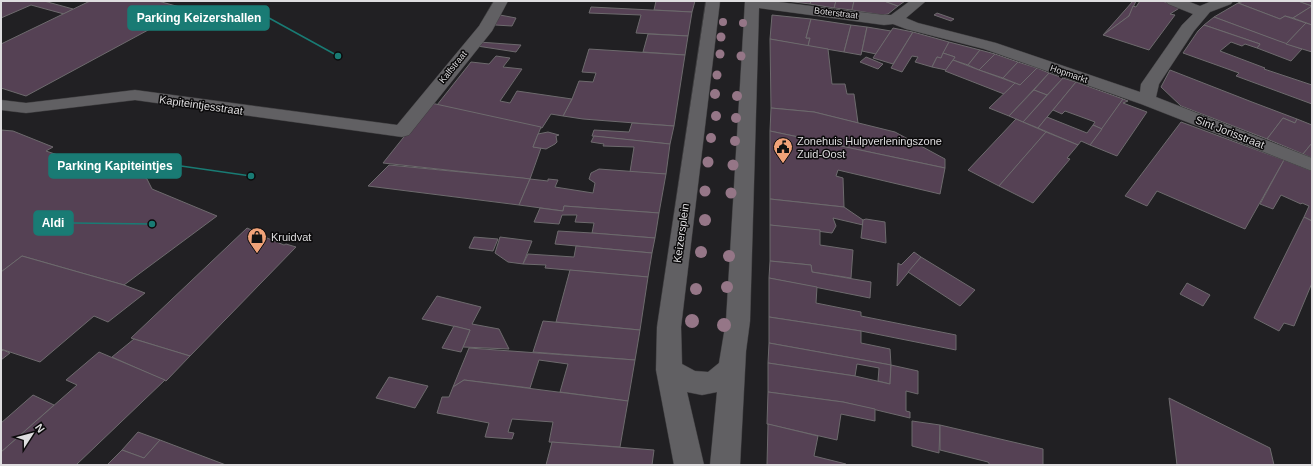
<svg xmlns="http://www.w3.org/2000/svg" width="1313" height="466" font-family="Arial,sans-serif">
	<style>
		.building { fill: #554154; stroke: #6d6a6d }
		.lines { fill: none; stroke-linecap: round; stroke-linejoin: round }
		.minor-casing { stroke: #3e3d3f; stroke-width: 1 }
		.minor { fill: #616063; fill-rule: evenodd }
		.tree { fill: #957687 }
		.labels { text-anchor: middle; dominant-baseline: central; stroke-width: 3; stroke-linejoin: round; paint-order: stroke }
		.far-street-label { font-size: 9px; fill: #dedddf; stroke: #0b0a0b }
		.street-label { font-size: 11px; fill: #dedddf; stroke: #0b0a0b }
		.poi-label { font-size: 11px; fill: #dedddf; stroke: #0b0a0b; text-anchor: start }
		.leader { fill: none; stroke: #197b74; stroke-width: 1.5 }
		.callout-dot { fill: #197b74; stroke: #0b0a0b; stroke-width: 1.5 }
		.callout { fill: #197b74; stroke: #197b74; stroke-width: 1.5 }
		.callout-label { font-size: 12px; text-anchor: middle; font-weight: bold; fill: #fff }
	</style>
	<rect width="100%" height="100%" fill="#212023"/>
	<!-- building -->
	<g class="building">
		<path d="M1 1H44L73 9 64 14 31 5 1 18Z"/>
		<path d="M90 1H158L187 9 26 96 1 88V44Z"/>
		<path d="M656 1H695L692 12 654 10Z"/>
		<path d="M786 1H811L810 4Z"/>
		<path d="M811 1H836L834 8 810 4Z"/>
		<path d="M836 1H854L852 10 834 8Z"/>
		<path d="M854 1H884L898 6 888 14 882 15 852 10Z"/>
		<path d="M884 1H905L898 6Z"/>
		<path d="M1133 1H1136L1129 16 1103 35Z"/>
		<path d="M1140 1H1162L1181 7 1170 14 1175 15 1149 50 1103 35 1129 16 1133 6 1136 7Z"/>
		<path d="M1244 1H1298L1312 6 1293 18 1285 16 1280 19 1238 3Z"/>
		<path d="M1298 1H1312V6Z"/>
		<path d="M1238 3 1280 19 1285 16 1306 23 1286 44 1214 17Z"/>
		<path d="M1312 6V25L1293 18Z"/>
		<path d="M591 7 692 12 688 36 636 33 641 15 589 13Z"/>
		<path d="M937 13 954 19 951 21 934 15Z"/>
		<path d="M500 15 516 18 512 26 495 25Z"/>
		<path d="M772 15 811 19 806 38H810L808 46 770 39Z"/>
		<path d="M1214 17 1279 41 1302 49 1291 61 1257 48 1260 44 1204 25Z"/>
		<path d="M811 19 851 25 844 52 808 46 810 38H806Z"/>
		<path d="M1306 23 1312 25V52L1286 44Z"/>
		<path d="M851 25 867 27 861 55 844 52Z"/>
		<path d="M1204 25 1260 44 1257 48 1245 44 1242 46 1231 42 1220 51 1265 68 1264 69 1312 85V104L1236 76 1239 73 1183 53 1198 31Z"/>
		<path d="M867 27 891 31 876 54 862 51Z"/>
		<path d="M893 28 913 32 893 64 873 58Z"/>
		<path d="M913 32 949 42 941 58 937 57 932 67 915 62 918 57 912 56 902 72 891 68Z"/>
		<path d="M648 34 688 36 685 55 643 52Z"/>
		<path d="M770 39 828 49 832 84H845L847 94H854L858 123 814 112 771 108Z"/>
		<path d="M479 42 521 45 516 52 477 46Z"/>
		<path d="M949 42 980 50 968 65 953 60 955 57 943 53Z"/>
		<path d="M589 49 685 55 674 126 583 119 563 116 572 99 579 81 593 82 596 73 582 72Z"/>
		<path d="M980 50 995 54 979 70 968 65Z"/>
		<path d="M943 53 955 57 946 70 932 67 937 57 941 58Z"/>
		<path d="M995 54 1018 62 1003 78 979 70Z"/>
		<path d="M496 56 510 58 503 67 522 69 500 101 510 103 517 91 572 99 563 116 551 114 542 128 437 105 471 62 489 64Z"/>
		<path d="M866 57 871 59 883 64 878 69 860 62Z"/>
		<path d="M953 60 979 70 1015 83 1004 94 945 71Z"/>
		<path d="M1018 62 1037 68 1020 85 1003 78Z"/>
		<path d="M1037 68 1049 73 1009 116 989 108 1015 83 1020 85Z"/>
		<path d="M1170 70 1252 102 1297 119 1295 123 1283 118 1267 139 1181 106 1161 87Z"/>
		<path d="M1049 73 1063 78 1047 95 1034 90Z"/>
		<path d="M1063 78 1076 82 1038 128 1023 122Z"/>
		<path d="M1076 82 1123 99 1102 129 1093 125 1095 122 1087 119 1065 111 1062 114 1053 110Z"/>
		<path d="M1034 90 1047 95 1023 122 1009 116Z"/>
		<path d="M1123 99 1128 101 1123 103 1147 112 1117 156 1090 145Z"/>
		<path d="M431 103 541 127 533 147 541 148 530 179 383 163Z"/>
		<path d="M771 108 814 112 895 132 945 159V168L770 131Z"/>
		<path d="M1047 117 1087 133 1093 125 1102 129 1090 145 1081 141 1078 145 1038 128Z"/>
		<path d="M1283 118 1295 123 1297 119 1312 125V143L1303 154 1267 139Z"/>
		<path d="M1016 119 1046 132 999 186 968 170Z"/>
		<path d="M1181 122 1284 160 1245 229 1157 191 1147 206 1125 196Z"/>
		<path d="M632 123 674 126 670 144 592 136 594 130 629 132Z"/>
		<path d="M1 130 13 131 53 147 46 151 102 170H119L138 173 147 179 152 189 217 216 124 285 22 256 1 272Z"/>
		<path d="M770 131 945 168 940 194 838 170 836 176 843 178 844 207 770 199Z"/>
		<path d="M548 132 559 135 556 136 557 142 555 144 546 149 533 147 538 134Z"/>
		<path d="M1046 132 1078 145 1067 158 1070 159 1033 203 999 186Z"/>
		<path d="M594 136 670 144 666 174 630 172 634 147 603 146 604 144 591 142Z"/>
		<path d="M1312 143V158L1303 154Z"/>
		<path d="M1284 160 1312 171V221L1304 217 1309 206 1302 203 1301 204 1281 195 1273 209 1260 204Z"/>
		<path d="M389 165 523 178 530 179 519 205 368 186Z"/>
		<path d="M599 169 666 174 659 213 564 206 563 211 519 205 530 179 548 181V179L558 180 555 187 593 193 595 183 589 179 591 173Z"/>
		<path d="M770 199 844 207 863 220V225L833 218 836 226 832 233 770 225Z"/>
		<path d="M564 206 659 213 655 238 592 233 594 223 575 222 577 215H562L559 224 534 222 540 208 563 211Z"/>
		<path d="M1304 217 1312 221V283L1294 326 1284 323 1279 331 1254 318Z"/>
		<path d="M866 219 885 222 886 243 861 238 863 220Z"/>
		<path d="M770 225 820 230V245L853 250 851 278 812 272 811 265 770 261Z"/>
		<path d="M247 228 256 232 255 233 284 245 286 244 296 247 190 356 131 338Z"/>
		<path d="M558 231 592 233 655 238 652 253 555 244Z"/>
		<path d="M474 237 498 239 493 251 469 248Z"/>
		<path d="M500 237 532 241 523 264 508 262 495 253Z"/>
		<path d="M576 246 652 253 648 277 545 268 546 265 523 264 528 254 574 257Z"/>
		<path d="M914 252 921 257 897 286 898 263 901 265Z"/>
		<path d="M22 256 124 285 145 293 108 322 94 316 40 362 1 349V272Z"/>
		<path d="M921 257 975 290 960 306 908 272Z"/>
		<path d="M770 261 811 265 812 272 871 282 870 298 769 278Z"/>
		<path d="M570 270 648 277 640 330 556 322Z"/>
		<path d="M769 278 817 287 816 303 861 312V316L956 335V350L861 331 769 317Z"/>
		<path d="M1187 283 1210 295 1203 306 1180 294Z"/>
		<path d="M437 296 481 307 472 324 499 329 509 349 463 347 470 330 422 319Z"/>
		<path d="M769 317 861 331V343L890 349 891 365 769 343Z"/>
		<path d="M543 321 640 330 635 360 533 352Z"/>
		<path d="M454 326 470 330 461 352 442 348Z"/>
		<path d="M134 339 190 356 166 381 112 357Z"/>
		<path d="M769 343 891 365 890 384 878 381 879 368 857 364 855 376 768 363Z"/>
		<path d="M469 348 635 360 628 401 560 392 568 364 539 360 530 388 464 380 453 387Z"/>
		<path d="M3 350 10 353 1 360V352Z"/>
		<path d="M99 352 165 380 76 465H1V452L77 385 66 380Z"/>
		<path d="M768 363 855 376 890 384 891 365 918 371V394L906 391V411L910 412V418L843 402 768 392Z"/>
		<path d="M389 377 428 386 415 408 376 398Z"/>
		<path d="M464 380 628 401 620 447 549 442 553 422 512 419 508 432 514 433 512 439 485 437 489 423 437 413 442 397H449L453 387Z"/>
		<path d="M768 392 843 402 875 409V421L841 414 837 440 767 424Z"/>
		<path d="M33 395 54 405 1 452V423Z"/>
		<path d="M1169 398 1270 448 1274 465H1177Z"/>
		<path d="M912 421 940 425 939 453 912 446Z"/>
		<path d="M768 424 818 436 814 456 846 464V465H767Z"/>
		<path d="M940 425 1043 449V465H990L988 462 940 450Z"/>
		<path d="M138 432 160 440 144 458 122 450Z"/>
		<path d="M160 440 226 465H105H107L122 450 144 458Z"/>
		<path d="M552 442 654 450 652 465H546Z"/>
	</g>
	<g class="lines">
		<defs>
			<g id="minor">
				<path d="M494 1H508L492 31 409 135 402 137 135 100 26 113 1 110V100L26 103 135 90 397 125 479 26Z"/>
				<path d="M706 1H720L681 327 682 364 695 371 708 372 719 363 726 321 745 1H771L884 15H891L910 1H926L906 18 918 23 996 43 1140 92 1141 84 1182 25 1193 14 1168 4 1166 1H1187L1200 6 1212 1H1233L1231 4 1210 12 1194 31 1159 84 1156 97 1312 158V171L1141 104 984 49 906 29 893 24 884 25 759 8 750 321 746 351 740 465H710L717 392 702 395 687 392 704 465H674L656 370 657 327Z"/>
			</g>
		</defs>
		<!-- minor casing -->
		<use href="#minor" class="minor-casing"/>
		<!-- minor -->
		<use href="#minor" class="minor"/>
	</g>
	<!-- trees -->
	<g class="tree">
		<circle cx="723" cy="22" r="4"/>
		<circle cx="743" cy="23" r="4"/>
		<circle cx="721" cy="37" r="4.5"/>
		<circle cx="720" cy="54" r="4.5"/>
		<circle cx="741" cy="56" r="4.5"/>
		<circle cx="717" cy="75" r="4.5"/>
		<circle cx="715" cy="94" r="5"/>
		<circle cx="737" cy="96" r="5"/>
		<circle cx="716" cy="116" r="5"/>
		<circle cx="736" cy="118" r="5"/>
		<circle cx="711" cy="138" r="5"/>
		<circle cx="735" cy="141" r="5"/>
		<circle cx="708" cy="162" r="5.5"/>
		<circle cx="733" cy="165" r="5.5"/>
		<circle cx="705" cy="191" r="5.5"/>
		<circle cx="731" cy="193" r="5.5"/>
		<circle cx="705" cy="220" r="6"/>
		<circle cx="701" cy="252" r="6"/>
		<circle cx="729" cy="256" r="6"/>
		<circle cx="727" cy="287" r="6"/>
		<circle cx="696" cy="289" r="6"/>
		<circle cx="692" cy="321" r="7"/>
		<circle cx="724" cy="325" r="7"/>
	</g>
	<!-- icons -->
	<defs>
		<symbol id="civic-pin" viewBox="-11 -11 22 30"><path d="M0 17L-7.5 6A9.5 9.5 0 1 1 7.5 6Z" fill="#f0a278" stroke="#0b0a0b"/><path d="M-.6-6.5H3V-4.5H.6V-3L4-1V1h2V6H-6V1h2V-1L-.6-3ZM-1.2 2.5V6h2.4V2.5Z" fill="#111"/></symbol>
		<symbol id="shop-pin" viewBox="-11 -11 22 30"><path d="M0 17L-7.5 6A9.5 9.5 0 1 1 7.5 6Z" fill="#f0a278" stroke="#0b0a0b"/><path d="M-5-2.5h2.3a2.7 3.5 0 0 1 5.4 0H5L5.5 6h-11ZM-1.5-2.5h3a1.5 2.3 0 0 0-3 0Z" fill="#111"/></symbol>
	</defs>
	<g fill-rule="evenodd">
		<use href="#civic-pin" x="772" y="136" width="22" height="30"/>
		<use href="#shop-pin" x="246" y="226" width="22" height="30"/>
	</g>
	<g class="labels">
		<!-- far-street labels -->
		<g class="far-street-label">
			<text transform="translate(836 13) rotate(7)">Boterstraat</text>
			<text transform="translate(453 67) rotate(-51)">Kalfstraat</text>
			<text transform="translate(1069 74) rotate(19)">Hopmarkt</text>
		</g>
		<!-- street labels -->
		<g class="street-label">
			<text transform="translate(201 105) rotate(8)">Kapiteintjesstraat</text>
			<text transform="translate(1230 132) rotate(21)">Sint Jorisstraat</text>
			<text transform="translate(681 233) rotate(-82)">Keizersplein</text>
		</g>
		<!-- poi labels -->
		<g class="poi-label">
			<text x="797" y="141">Zonehuis Hulpverleningszone<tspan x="797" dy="13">Zuid-Oost</tspan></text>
			<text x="271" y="237">Kruidvat</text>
		</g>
	</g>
	<!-- callouts -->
	<path class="leader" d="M338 56L269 18M251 176L181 166M152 224L73 223"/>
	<g class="callout-dot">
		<circle cx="338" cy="56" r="4"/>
		<circle cx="251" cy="176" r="4"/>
		<circle cx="152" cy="224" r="4"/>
	</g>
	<g class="callout">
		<rect x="128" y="6" width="141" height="24" rx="4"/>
		<rect x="49" y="154" width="132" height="24" rx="4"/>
		<rect x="34" y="211" width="39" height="24" rx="4"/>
	</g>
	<g class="callout-label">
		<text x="199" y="22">Parking Keizershallen</text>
		<text x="115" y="170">Parking Kapiteintjes</text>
		<text x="53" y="227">Aldi</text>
	</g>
	<!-- border -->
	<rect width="1313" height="466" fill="none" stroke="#dedddf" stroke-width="4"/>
	<!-- north arrow -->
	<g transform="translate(32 434) rotate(54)" stroke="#0b0a0b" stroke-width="3" paint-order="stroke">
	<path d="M0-3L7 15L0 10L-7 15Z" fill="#dedddf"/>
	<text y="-6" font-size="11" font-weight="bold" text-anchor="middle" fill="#dedddf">N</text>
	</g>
</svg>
